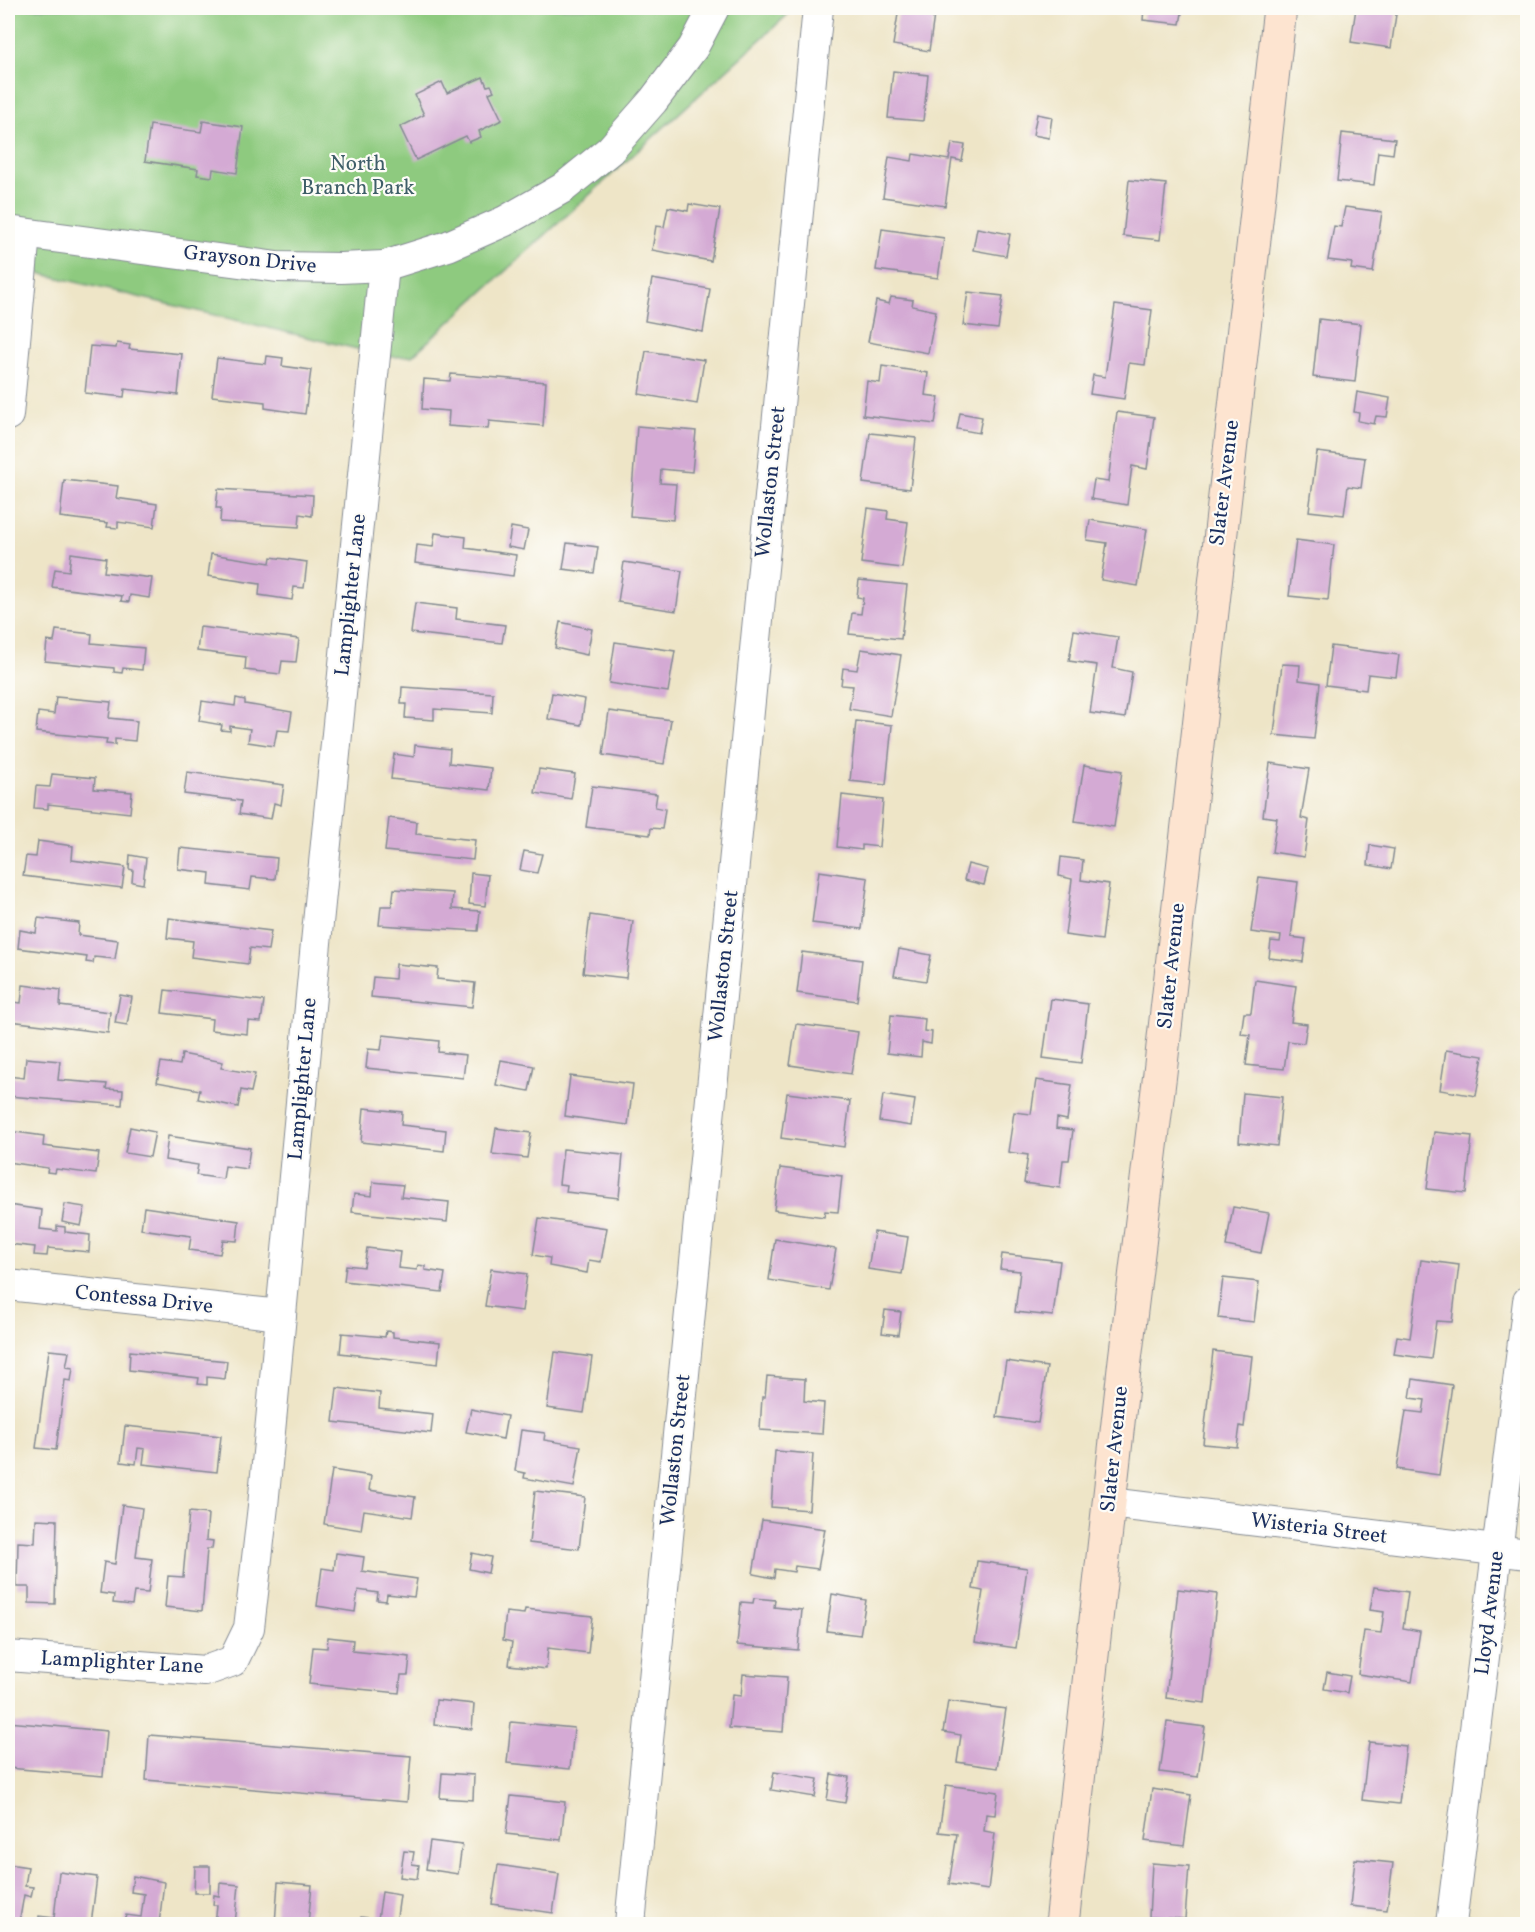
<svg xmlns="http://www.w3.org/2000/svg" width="1535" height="1932" font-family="Vollkorn,serif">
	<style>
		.green { fill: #8eca7f; stroke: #547c6e; stroke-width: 1.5 }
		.building { fill: #d4aad4 }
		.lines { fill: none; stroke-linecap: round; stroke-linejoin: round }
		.street-casing { stroke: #848a92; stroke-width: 32 }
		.secondary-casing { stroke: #848a92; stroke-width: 35 }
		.street { stroke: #fff; stroke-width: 30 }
		.secondary { stroke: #fde4d0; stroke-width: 33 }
		.labels { text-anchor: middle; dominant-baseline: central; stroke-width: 4.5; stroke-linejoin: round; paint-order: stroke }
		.park-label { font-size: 21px; fill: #3e5e68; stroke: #fdfcf7 }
		.street-label { font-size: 21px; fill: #1b2f5e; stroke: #fdfcf7 }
	</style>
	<rect width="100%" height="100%" fill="#fdfcf7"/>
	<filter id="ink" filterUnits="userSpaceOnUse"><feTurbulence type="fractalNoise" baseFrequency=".0167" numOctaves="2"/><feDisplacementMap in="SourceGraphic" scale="12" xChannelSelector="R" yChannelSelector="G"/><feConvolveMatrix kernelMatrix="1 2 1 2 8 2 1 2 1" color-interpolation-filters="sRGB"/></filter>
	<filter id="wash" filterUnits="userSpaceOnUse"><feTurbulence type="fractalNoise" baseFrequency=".008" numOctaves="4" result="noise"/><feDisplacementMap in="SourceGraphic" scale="24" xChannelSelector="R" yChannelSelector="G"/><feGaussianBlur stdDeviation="1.35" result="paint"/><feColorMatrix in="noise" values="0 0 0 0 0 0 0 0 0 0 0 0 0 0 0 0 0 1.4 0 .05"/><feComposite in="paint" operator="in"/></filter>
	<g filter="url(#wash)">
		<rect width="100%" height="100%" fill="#eee5c7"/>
		<!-- green -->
		<path class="green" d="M8 8H795L412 356 391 357 8 266Z"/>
		<g id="blocks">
			<!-- building -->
			<g class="building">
				<path d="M899 8H935L929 51 893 45Z"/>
				<path d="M1144 8H1183L1180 24 1143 20Z"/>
				<path d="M1356 8H1397L1391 48 1351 42Z"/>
				<path d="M893 71 928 75 923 121 888 118Z"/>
				<path d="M483 77 487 86 491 85 494 91 489 93 502 120 479 131 481 137 469 142 466 136 416 160 400 127 424 115 415 95 442 82 447 93Z"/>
				<path d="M1037 114 1052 117 1049 138 1033 135Z"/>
				<path d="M203 121 243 127 237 173 213 169 212 177 197 175 198 169 145 161 150 125 201 132Z"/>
				<path d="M1342 133 1395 139 1393 154 1378 152 1374 185 1337 181Z"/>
				<path d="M952 143 965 145 962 161 952 159 945 206 883 197 889 157 912 161 913 154 949 160Z"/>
				<path d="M1129 180 1166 184 1160 240 1123 236Z"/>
				<path d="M689 204 720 209 711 261 652 250 656 226 664 227 668 207 688 211Z"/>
				<path d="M1345 207 1382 212 1373 272 1351 269 1352 263 1328 260 1334 226 1341 227Z"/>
				<path d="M977 228 1010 234 1006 256 973 250Z"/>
				<path d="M882 229 944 238 938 278 876 270Z"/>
				<path d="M652 279 710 289 703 332 645 321Z"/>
				<path d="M968 292 1003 296 998 329 963 325Z"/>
				<path d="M891 297 913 300 912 306 936 311 928 353 868 342 876 301 889 304Z"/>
				<path d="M1115 305 1152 310 1145 365 1129 363 1124 399 1090 394 1093 375 1105 377Z"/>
				<path d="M1319 319 1361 324 1355 382 1313 377Z"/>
				<path d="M117 343 130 345 129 349 182 354 178 395 125 389 124 397 85 393 90 346 116 348Z"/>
				<path d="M646 351 704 360 697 404 639 394Z"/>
				<path d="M267 356 283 358 282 366 311 370 305 414 265 408V402L212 396 217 358 266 364Z"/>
				<path d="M882 366 928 373 925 395 939 397 935 424 863 415 867 381 880 383Z"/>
				<path d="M451 374 546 382 543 426 489 421 488 429 448 426 449 411 422 409 424 379 450 381Z"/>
				<path d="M1357 392 1390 398 1387 417 1376 416 1374 424 1358 421 1359 413 1354 412Z"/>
				<path d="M1117 412 1154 417 1147 469 1132 466 1127 505 1091 499 1094 480 1108 482Z"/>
				<path d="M960 413 982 417 979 433 957 429Z"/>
				<path d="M637 426 696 431 692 472 661 469 660 483 676 484 673 520 630 516Z"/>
				<path d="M870 433 916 438 910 489 863 483Z"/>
				<path d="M1317 452 1365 458 1361 488 1348 486 1344 515 1309 511Z"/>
				<path d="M64 480 118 486 116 498 157 504 154 527 118 522V528L107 527 108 523 60 517Z"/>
				<path d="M218 489 313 495 312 516 300 514 299 527 220 522 221 508H216Z"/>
				<path d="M868 508 888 511 887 519 908 522 902 568 861 563Z"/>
				<path d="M1090 520 1147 529 1138 586 1101 580 1107 543 1087 540Z"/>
				<path d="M511 527 528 530 524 550 508 547Z"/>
				<path d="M435 533 466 537 465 548 516 555 513 576 415 563 417 545 433 547Z"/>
				<path d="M1296 540 1334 545 1328 600 1289 596Z"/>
				<path d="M567 543 598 547 594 573 563 569Z"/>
				<path d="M71 553 106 558 104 572 152 578 149 598 130 595 129 602 121 601 122 596 52 587 55 569 69 571Z"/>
				<path d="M211 554 270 563 271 557 307 562 304 588 294 587 292 600 259 595 260 584 208 576Z"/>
				<path d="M624 562 682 571 676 611 618 602Z"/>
				<path d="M859 580 907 585 901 639 849 634 852 613 861 614 863 598 857 597Z"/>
				<path d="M415 603 457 608 456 619 505 625 502 643 411 633Z"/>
				<path d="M560 622 592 629 587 655 555 648Z"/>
				<path d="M200 627 299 639 296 662 282 661 280 674 245 670 246 657 197 651Z"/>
				<path d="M56 630 92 634 91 643 144 648 142 670 123 668 122 673 114 672V668L45 661 47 641 54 642Z"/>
				<path d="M1074 630 1118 637 1113 668 1132 672 1125 718 1090 713 1097 665 1069 661Z"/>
				<path d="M615 642 675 651 668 692 609 683Z"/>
				<path d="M1331 646 1399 655 1396 677 1368 674 1366 690 1326 685Z"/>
				<path d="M861 649 901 655 891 716 849 709 853 686 841 685 843 668 857 670Z"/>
				<path d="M1282 664 1300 665 1299 680 1320 683 1314 739 1274 735Z"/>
				<path d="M402 687 493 693 492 713 434 709V720L405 718 406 704H401Z"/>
				<path d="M552 693 585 699 581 725 548 719Z"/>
				<path d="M56 697 111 702 109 718 137 721 135 741 115 739V745L106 744 107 739 36 732 38 712 54 714Z"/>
				<path d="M236 698 245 700V704L292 712 289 731 277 730 274 746 248 742 250 729 230 726V731L221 730 222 725 199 721 202 701 235 706Z"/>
				<path d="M609 711 671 720 664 764 603 755Z"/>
				<path d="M856 721 892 725 886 785 850 781Z"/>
				<path d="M415 745 450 749 449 763 491 768 489 790 391 779 394 754 414 757Z"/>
				<path d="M1270 763 1309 769 1301 818 1309 820 1304 857 1272 852 1277 818 1263 816Z"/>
				<path d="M1084 765 1122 771 1114 827 1075 821Z"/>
				<path d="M539 769 575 774 571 799 535 793Z"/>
				<path d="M187 772 284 785 281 805 274 803 271 819 239 814 241 801 184 794Z"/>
				<path d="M52 774 95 778 94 789 132 792 130 813 48 804V809L34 808 36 786 50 787Z"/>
				<path d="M592 786 657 794 655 807 665 809 662 829 651 828 650 835 586 827Z"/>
				<path d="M842 795 883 800 879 847 862 845V850L837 847Z"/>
				<path d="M389 818 417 822 416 834 475 840 473 860 385 851Z"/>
				<path d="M38 841 73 846 72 860 125 867 122 888 23 876 26 856 36 857Z"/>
				<path d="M1370 845 1394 849 1391 869 1368 865Z"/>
				<path d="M180 848 277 858 275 879 252 877 250 890 209 885 210 873 178 869Z"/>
				<path d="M524 851 542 854 537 873 520 870Z"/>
				<path d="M130 855 146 858 143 884 132 882 133 870 129 869Z"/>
				<path d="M1061 857 1083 860 1081 880 1109 884 1102 940 1065 935 1072 879 1059 876Z"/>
				<path d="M968 864 988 869 984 885 964 880Z"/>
				<path d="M819 871 868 878 862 929 812 923Z"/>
				<path d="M471 873 488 875 485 906 469 904Z"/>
				<path d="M1259 877 1298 882 1291 937 1306 939 1303 962 1269 958 1271 941 1280 942 1281 936 1251 932Z"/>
				<path d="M394 889 453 893 452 909 480 911 478 931 379 925 381 906H392Z"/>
				<path d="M590 915 633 921 626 978 583 973Z"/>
				<path d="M38 918 79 923 78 935 118 940 115 959 94 957 93 963 86 962 87 957 18 948 20 930 36 933Z"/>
				<path d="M169 918 271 931 268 950 250 948 248 964 191 957 193 941 167 938Z"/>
				<path d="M899 949 931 955 926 981 894 976Z"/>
				<path d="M802 952 862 960 857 1001 797 993Z"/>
				<path d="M396 964 438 968 437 979 475 983 472 1007 371 997 373 977 395 979Z"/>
				<path d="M1255 980 1296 986 1291 1022 1307 1024 1304 1043 1288 1041 1284 1069 1246 1065 1250 1035 1241 1034 1244 1013H1251Z"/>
				<path d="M23 985 61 990 60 1006 110 1012 108 1033 10 1021 13 1002 21 1003Z"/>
				<path d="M165 990 264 1001 261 1022 248 1021 247 1034 211 1030 212 1019 162 1013Z"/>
				<path d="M120 995 132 997 127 1025 115 1023Z"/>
				<path d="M1051 999 1088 1004 1081 1063 1043 1058Z"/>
				<path d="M891 1015 925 1019 924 1031 932 1032 931 1044 922 1042 921 1057 887 1053Z"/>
				<path d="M796 1024 858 1032 851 1074 790 1065Z"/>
				<path d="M383 1035 439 1041 438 1052 466 1055 463 1078 366 1068 368 1049 381 1050Z"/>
				<path d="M1446 1050 1483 1056 1476 1096 1440 1090Z"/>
				<path d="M182 1054 223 1062 221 1068 255 1074 251 1092 241 1090 238 1107 198 1099 200 1090 157 1082 161 1062 180 1065Z"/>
				<path d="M26 1058 60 1061 58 1080 107 1084 106 1089 123 1090 122 1105 8 1096V1076L24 1078Z"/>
				<path d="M501 1060 534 1066 529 1091 496 1085Z"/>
				<path d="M570 1076 633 1084 628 1125 565 1116Z"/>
				<path d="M1036 1080 1072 1085 1067 1120 1057 1118 1056 1128 1073 1130 1069 1160H1063L1060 1188 1024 1183 1028 1155 1008 1152 1014 1112 1031 1114Z"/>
				<path d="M787 1093 850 1101 844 1147 781 1138Z"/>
				<path d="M1243 1093 1282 1097 1277 1146 1239 1142Z"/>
				<path d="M883 1095 915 1100 911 1126 879 1121Z"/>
				<path d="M364 1108 402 1112 401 1125 446 1130 444 1151 361 1142Z"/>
				<path d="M130 1127 155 1132 150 1157 125 1153Z"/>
				<path d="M496 1128 531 1133 527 1158 492 1154Z"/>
				<path d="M8 1131 44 1136 43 1146 99 1153 96 1174 56 1169 55 1173 47 1172 48 1168 8 1162Z"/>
				<path d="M1434 1132 1472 1136 1466 1193 1427 1189Z"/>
				<path d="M168 1136 250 1148 247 1169 225 1166 223 1179 196 1175 198 1165 165 1160Z"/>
				<path d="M563 1149 623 1155 619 1198 566 1192 567 1185 559 1184Z"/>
				<path d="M780 1168 842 1176 838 1212 825 1211 824 1217 774 1210Z"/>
				<path d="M373 1182 403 1185 401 1197 449 1202 447 1222 352 1212 354 1194 372 1196Z"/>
				<path d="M65 1204 85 1207 81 1226 62 1222Z"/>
				<path d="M8 1205 42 1210 40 1229 57 1231V1226L65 1227V1232L90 1235 89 1252 48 1248 47 1256 34 1255 35 1247 8 1244Z"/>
				<path d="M144 1207 239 1221 237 1241 223 1240 220 1254 189 1250 191 1236 141 1229Z"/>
				<path d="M1233 1207 1269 1213 1261 1253 1226 1246Z"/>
				<path d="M539 1218 607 1228 601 1262 589 1260 587 1273 549 1266 550 1258 533 1255Z"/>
				<path d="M874 1232 908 1237 902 1274 868 1269Z"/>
				<path d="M775 1239 836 1249 829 1290 769 1280Z"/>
				<path d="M367 1248 400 1252 398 1268 417 1270 418 1265 425 1266V1270L445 1273 442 1292 344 1281 346 1265 364 1267Z"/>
				<path d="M1002 1254 1060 1261 1053 1316 1015 1312 1020 1271 1000 1269Z"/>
				<path d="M1421 1260 1459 1265 1452 1322 1436 1321 1431 1359 1394 1354 1397 1336 1410 1338Z"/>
				<path d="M491 1269 527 1274 522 1311 485 1306Z"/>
				<path d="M1223 1278 1259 1282 1254 1322 1218 1318Z"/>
				<path d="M885 1310 901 1312 898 1335 882 1333Z"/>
				<path d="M386 1331 393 1332V1337L440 1342 438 1364 340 1353 342 1333 385 1337Z"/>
				<path d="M49 1350 69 1352 66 1367 73 1368 71 1381 65 1380 56 1450 36 1448Z"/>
				<path d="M130 1351 227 1361 225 1379 207 1377V1385L198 1384 199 1378 129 1370Z"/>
				<path d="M1213 1351 1252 1356 1244 1427 1240 1426 1237 1447 1203 1444Z"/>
				<path d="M555 1352 592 1357 584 1413 547 1408Z"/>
				<path d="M1006 1361 1047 1367 1038 1423 997 1417Z"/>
				<path d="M767 1376 805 1379 804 1401 824 1403 822 1434 760 1430 762 1397H765Z"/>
				<path d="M1413 1379 1452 1385 1439 1475 1397 1469 1406 1411 1423 1413 1425 1400 1410 1398Z"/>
				<path d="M337 1388 380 1393 379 1408 433 1414 431 1433 333 1422Z"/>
				<path d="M471 1409 507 1416 503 1439 466 1432Z"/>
				<path d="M125 1426 221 1436 217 1472 143 1464 145 1449 138 1448 136 1464 121 1462Z"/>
				<path d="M521 1430 545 1433 544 1440 581 1446 574 1487 524 1478 525 1473 515 1471Z"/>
				<path d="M775 1451 813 1454 809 1510 771 1507Z"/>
				<path d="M332 1470 371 1476 369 1490 415 1497 412 1517 364 1510 361 1530 324 1524Z"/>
				<path d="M535 1491 585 1497 579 1549 529 1543Z"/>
				<path d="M122 1505 142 1508 136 1557 152 1559 148 1593 134 1592 132 1605 113 1603 114 1595 100 1593 104 1562 115 1564Z"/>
				<path d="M189 1512 208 1514 206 1540 213 1541 212 1549H207L202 1611 165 1607 168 1576 183 1577Z"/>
				<path d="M36 1519 57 1520 55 1604 29 1603V1587H17L18 1542 35 1543Z"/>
				<path d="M762 1520 825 1529 818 1569 795 1566 794 1572 775 1569 774 1578 753 1574Z"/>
				<path d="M336 1553 364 1557 362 1571 417 1579 414 1597 387 1594 386 1601 377 1600 378 1593 358 1590 355 1612 317 1606 322 1568 334 1570Z"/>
				<path d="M472 1553 491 1557 488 1573 469 1569Z"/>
				<path d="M977 1561 1027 1568 1016 1648 975 1642 983 1591 973 1589Z"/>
				<path d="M1374 1587 1408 1592 1403 1628 1420 1631 1412 1682 1358 1674 1364 1631 1381 1633 1384 1612 1370 1610Z"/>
				<path d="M1178 1589 1217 1594 1205 1703 1166 1698Z"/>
				<path d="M832 1594 866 1600 860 1635 827 1631Z"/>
				<path d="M754 1598 775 1600 774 1607 802 1610 798 1650 737 1645 741 1602 753 1603Z"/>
				<path d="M525 1609 592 1616 588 1653 548 1648 546 1669 509 1665 512 1642 503 1640 506 1612 524 1614Z"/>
				<path d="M328 1637 353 1640 352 1651 410 1657 408 1675H401L399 1693 309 1684 313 1647 327 1648Z"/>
				<path d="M1327 1672 1350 1676 1347 1693 1324 1689Z"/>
				<path d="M743 1674 787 1677 783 1732 729 1728 732 1695 741 1696Z"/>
				<path d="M436 1700 474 1704 472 1729 434 1725Z"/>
				<path d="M948 1701 1006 1709 997 1768 957 1762 961 1735 943 1732Z"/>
				<path d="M8 1722 107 1731 103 1776 8 1768Z"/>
				<path d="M511 1722 574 1728 570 1769 507 1763Z"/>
				<path d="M1167 1722 1205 1727 1198 1777 1160 1772Z"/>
				<path d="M149 1735 411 1756 407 1802 146 1780Z"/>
				<path d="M1369 1742 1406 1746 1399 1804 1362 1800Z"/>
				<path d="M774 1772 818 1779 815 1797 771 1790Z"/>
				<path d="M442 1773 474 1775 473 1800 440 1798Z"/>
				<path d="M831 1774 849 1777 845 1803 827 1800Z"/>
				<path d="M946 1785 998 1792 995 1815 986 1814 984 1831 995 1833 988 1890 949 1884 957 1834 939 1832Z"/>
				<path d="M1152 1789 1191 1795 1184 1846 1145 1841Z"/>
				<path d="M511 1796 565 1802 561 1840 506 1834Z"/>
				<path d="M430 1841 462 1845 458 1874 426 1869Z"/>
				<path d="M404 1851 414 1852 412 1864 419 1865 417 1879 400 1877Z"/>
				<path d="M1355 1859 1393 1863 1387 1910 1350 1906Z"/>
				<path d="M1152 1863 1189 1866 1185 1919 1149 1917Z"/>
				<path d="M8 1864 28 1867 25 1886 33 1887 31 1897 24 1895 19 1924H8Z"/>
				<path d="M498 1865 559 1874 553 1913 492 1904Z"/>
				<path d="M195 1866H210V1893H194Z"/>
				<path d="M59 1872 97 1877 91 1924H38L39 1916 54 1918Z"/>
				<path d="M133 1876 164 1882 159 1924H124L126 1915 141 1917 144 1894 131 1892Z"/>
				<path d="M278 1882 312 1885 308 1924H275Z"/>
				<path d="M220 1883 239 1885 235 1924H215L217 1905H213L214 1895 219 1896Z"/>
				<path d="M382 1892 400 1895 396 1924H359L361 1917 378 1919Z"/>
			</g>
		</g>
	</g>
	<g filter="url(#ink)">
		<use href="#blocks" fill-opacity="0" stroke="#848a92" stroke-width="1.5"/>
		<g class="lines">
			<defs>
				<g id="street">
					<path d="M8 231 277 267 341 268 384 266 448 246 505 221 563 188 610 150 653 101 693 48 714 8"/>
					<path d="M8 415 25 234"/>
					<path d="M8 1285 281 1315"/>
					<path d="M1110 1503 1528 1554"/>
					<path d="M8 1656 205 1671 233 1661 249 1628 263 1506 316 943 384 266"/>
					<path d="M630 1924 818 8"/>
					<path d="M1451 1924 1528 1301"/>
				</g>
				<path id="secondary" d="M1062 1924 1125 1360 1160 1073 1280 8"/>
			</defs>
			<!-- street casing -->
			<use href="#street" class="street-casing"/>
			<!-- secondary casing -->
			<use href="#secondary" class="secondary-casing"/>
			<!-- street -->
			<use href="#street" class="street"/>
			<!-- secondary -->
			<use href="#secondary" class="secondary"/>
		</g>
	</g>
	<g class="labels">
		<!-- park labels -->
		<g class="park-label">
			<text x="358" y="164">North<tspan x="358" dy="24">Branch Park</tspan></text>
		</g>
		<!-- street labels -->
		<g class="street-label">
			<text transform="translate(250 260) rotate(6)">Grayson Drive</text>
			<text transform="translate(771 482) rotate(-84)">Wollaston Street</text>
			<text transform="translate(1225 483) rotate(-83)">Slater Avenue</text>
			<text transform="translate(351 595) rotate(-84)">Lamplighter Lane</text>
			<text transform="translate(724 966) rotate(-84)">Wollaston Street</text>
			<text transform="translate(1172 966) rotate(-84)">Slater Avenue</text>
			<text transform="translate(303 1079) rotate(-85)">Lamplighter Lane</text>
			<text transform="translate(144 1300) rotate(6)">Contessa Drive</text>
			<text transform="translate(1115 1449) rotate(-84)">Slater Avenue</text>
			<text transform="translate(676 1450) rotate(-84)">Wollaston Street</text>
			<text transform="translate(1319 1529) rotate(7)">Wisteria Street</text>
			<text transform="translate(1490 1613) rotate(-83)">Lloyd Avenue</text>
			<text transform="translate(122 1663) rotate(3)">Lamplighter Lane</text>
		</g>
	</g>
	<!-- margin -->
	<rect width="1535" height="1932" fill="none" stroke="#fdfcf7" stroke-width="30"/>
</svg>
